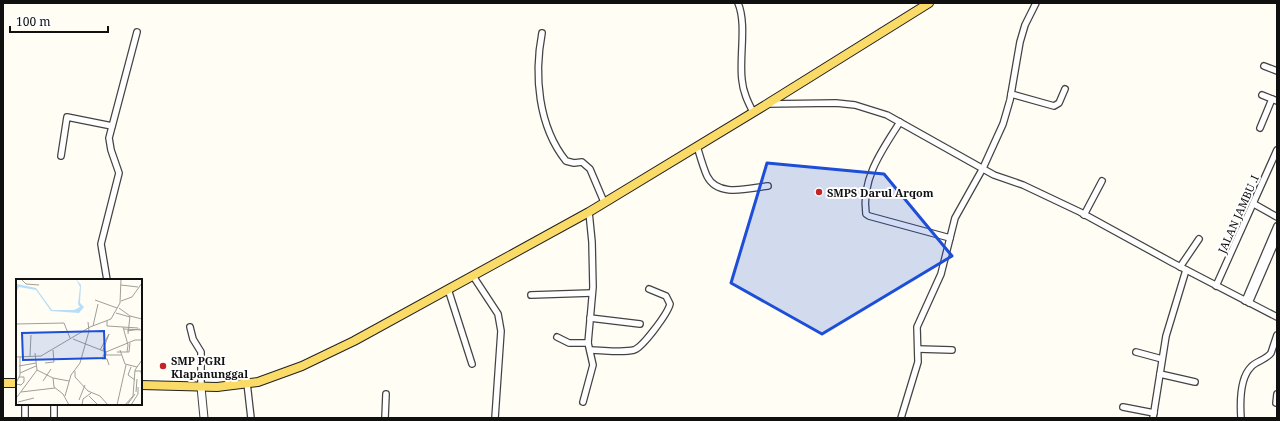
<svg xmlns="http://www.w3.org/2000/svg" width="1280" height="421" font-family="'Noto Serif',serif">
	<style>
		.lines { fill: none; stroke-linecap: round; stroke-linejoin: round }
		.minor-casing { stroke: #434343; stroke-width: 8 }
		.tertiary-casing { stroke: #434343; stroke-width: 9 }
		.primary-casing { stroke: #212121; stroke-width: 10 }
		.minor { stroke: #fff; stroke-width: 5.5 }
		.tertiary { stroke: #fff; stroke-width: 7 }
		.primary { stroke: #fbdb68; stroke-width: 8 }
		.marked { fill: #1d4ed8; fill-opacity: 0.2; stroke: #1d4ed8; stroke-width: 3; stroke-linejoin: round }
		.poi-dot { fill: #c52427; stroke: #fff; stroke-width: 1.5 }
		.labels { text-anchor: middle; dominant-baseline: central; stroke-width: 4; stroke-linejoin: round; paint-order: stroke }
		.poi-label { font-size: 11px; font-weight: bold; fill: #101010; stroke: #fff; text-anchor: start }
		.street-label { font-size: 11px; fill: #101010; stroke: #fff }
		.inset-road { fill: none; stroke: #9f9e99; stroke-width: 1 }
		.view { fill: #1d4ed8; fill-opacity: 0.15; stroke: #1d4ed8; stroke-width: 2 }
		.inset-edge { fill: none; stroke: #101010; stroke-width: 2 }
	</style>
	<rect width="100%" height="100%" fill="#fffdf4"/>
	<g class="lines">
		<defs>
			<g id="minor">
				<path d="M738 3C747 24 739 57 742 80 743 92 748 102 753 112"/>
				<path d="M542 33C534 75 538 126 566 161L574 163 582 162 590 169 604 202"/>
				<path d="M1264 66 1277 71"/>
				<path d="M1011 94 1054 106 1059 103 1065 89"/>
				<path d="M1262 95 1277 101"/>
				<path d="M767 104 836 103 855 105 887 115 994 175 1023 185 1080 212 1173 263 1277 317"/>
				<path d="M900 122C882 150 861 179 866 214L869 216 950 238"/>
				<path d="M1260 128 1272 99"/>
				<path d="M697 146C700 156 703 167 707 176 718 198 749 188 768 186"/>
				<path d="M61 156 67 117 112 126"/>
				<path d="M1254 204 1277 217"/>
				<path d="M1084 215 1102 181"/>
				<path d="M1180 267 1199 239"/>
				<path d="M473 276 498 314 501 331 495 418"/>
				<path d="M107 280 101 244 119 173 111 150 109 138 137 32"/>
				<path d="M1216 286 1277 150"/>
				<path d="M448 289 472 364"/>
				<path d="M531 295 592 293"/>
				<path d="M1245 301 1277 226"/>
				<path d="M1249 303 1277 238"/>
				<path d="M590 318 640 324"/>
				<path d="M190 327 193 339 201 352V387"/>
				<path d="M557 337 569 343H588"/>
				<path d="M918 349 952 350"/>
				<path d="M590 350C604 350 621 353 634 350 643 347 668 313 670 304L666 296 649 289"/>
				<path d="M1136 352 1162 359"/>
				<path d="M1160 374 1195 382"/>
				<path d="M247 383 251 418"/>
				<path d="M583 402 593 365 588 343 593 287 592 242 589 212"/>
				<path d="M1276 403 1277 394"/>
				<path d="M1123 407 1154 413"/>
				<path d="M25 418V404"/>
				<path d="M54 418V404"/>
				<path d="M385 418 386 394"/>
				<path d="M901 418 918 362 917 327 941 274 955 218 983 168 1003 124 1010 100 1020 42 1025 25 1036 3"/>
				<path d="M1153 418 1166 336 1186 270"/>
				<path d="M1241 418C1240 403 1240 378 1251 367 1256 361 1266 360 1271 353L1277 335"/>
			</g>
			<path id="tertiary" d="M201 387 204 418"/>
			<g id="primary">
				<path d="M3 383H17"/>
				<path d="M141 385 217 387 258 382 302 366 354 341 589 212 767 104 929 3"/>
			</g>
		</defs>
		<!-- minor casing -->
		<use href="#minor" class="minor-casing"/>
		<!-- tertiary casing -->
		<use href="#tertiary" class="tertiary-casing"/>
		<!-- primary casing -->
		<use href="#primary" class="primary-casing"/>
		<!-- minor -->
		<use href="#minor" class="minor"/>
		<!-- tertiary -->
		<use href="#tertiary" class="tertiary"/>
		<!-- primary -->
		<use href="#primary" class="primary"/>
	</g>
	<!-- marked area -->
	<path class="marked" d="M767 163 884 174 952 256 822 334 731 283Z"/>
	<!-- markers -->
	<g class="poi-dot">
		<circle cx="819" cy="192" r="4"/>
		<circle cx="163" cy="366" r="4"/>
	</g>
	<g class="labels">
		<!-- poi labels -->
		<g class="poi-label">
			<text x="827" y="192">SMPS Darul Arqom</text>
			<text x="171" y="360">SMP PGRI<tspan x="171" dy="13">Klapanunggal</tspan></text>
		</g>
		<!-- street labels -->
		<g class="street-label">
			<text transform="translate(1238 214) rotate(-66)">JALAN JAMBU .I</text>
		</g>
	</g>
	<!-- overview -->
	<g transform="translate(16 279)">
		<rect width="126" height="126" fill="#fffdf4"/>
		<path d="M60 0 65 6 64 24 68 28 63 34 35 32 20 11 3 8 0 13 1 5 20 9 36 31H58L64 28 62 25 64 8Z" fill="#b7def8"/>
		<path class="inset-road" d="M5 0 10 5 23 6M105 6 122 8M79 21 101 29M105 22 116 18 126 4M103 29 114 37 126 40M100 34 114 38M91 42V47L107 48 112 66 111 73M0 45 48 44 54 59M77 47 82 25M107 48 122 49M108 50 126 51M111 52 124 50M112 55 114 37M57 60 90 73 119 61H126M84 71 93 55 87 71M104 71 109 85 121 88M89 73 86 80H91L93 86M90 73V76H105M101 73H113L114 64M19 74 21 91 37 99 38 108 47 115 53 126M14 77 15 56M0 78 25 77 74 48 95 40 104 24 105 0M29 84 38 83 37 71M3 87 20 84M115 88 112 96 119 101M59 92V98L72 112 84 117 92 126M119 92H125L126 100M4 94 20 87M37 99 53 102M27 102 35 90M0 104 4 96V78M0 105 5 106 8 103V98H3M5 113 39 109M120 113 121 100M49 117 55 96 64 84 73 52 72 43M73 117 82 126M1 118 21 91M63 121 69 106M2 123 18 119M66 126 67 120 75 114M101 126 110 86M109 126 117 117 119 91 126 81M111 126 119 115M115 126 122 115V108"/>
		<path class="view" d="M88 52 89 79 7 81 6 54Z"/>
		<rect width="126" height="126" class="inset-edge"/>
	</g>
	<!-- border -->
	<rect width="1280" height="421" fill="none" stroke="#101010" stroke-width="8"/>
	<!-- scale -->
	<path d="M10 26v6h98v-6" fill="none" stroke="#101010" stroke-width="2"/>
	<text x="16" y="26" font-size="12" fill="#101010" stroke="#ffffff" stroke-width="3" paint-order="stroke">100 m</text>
</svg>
